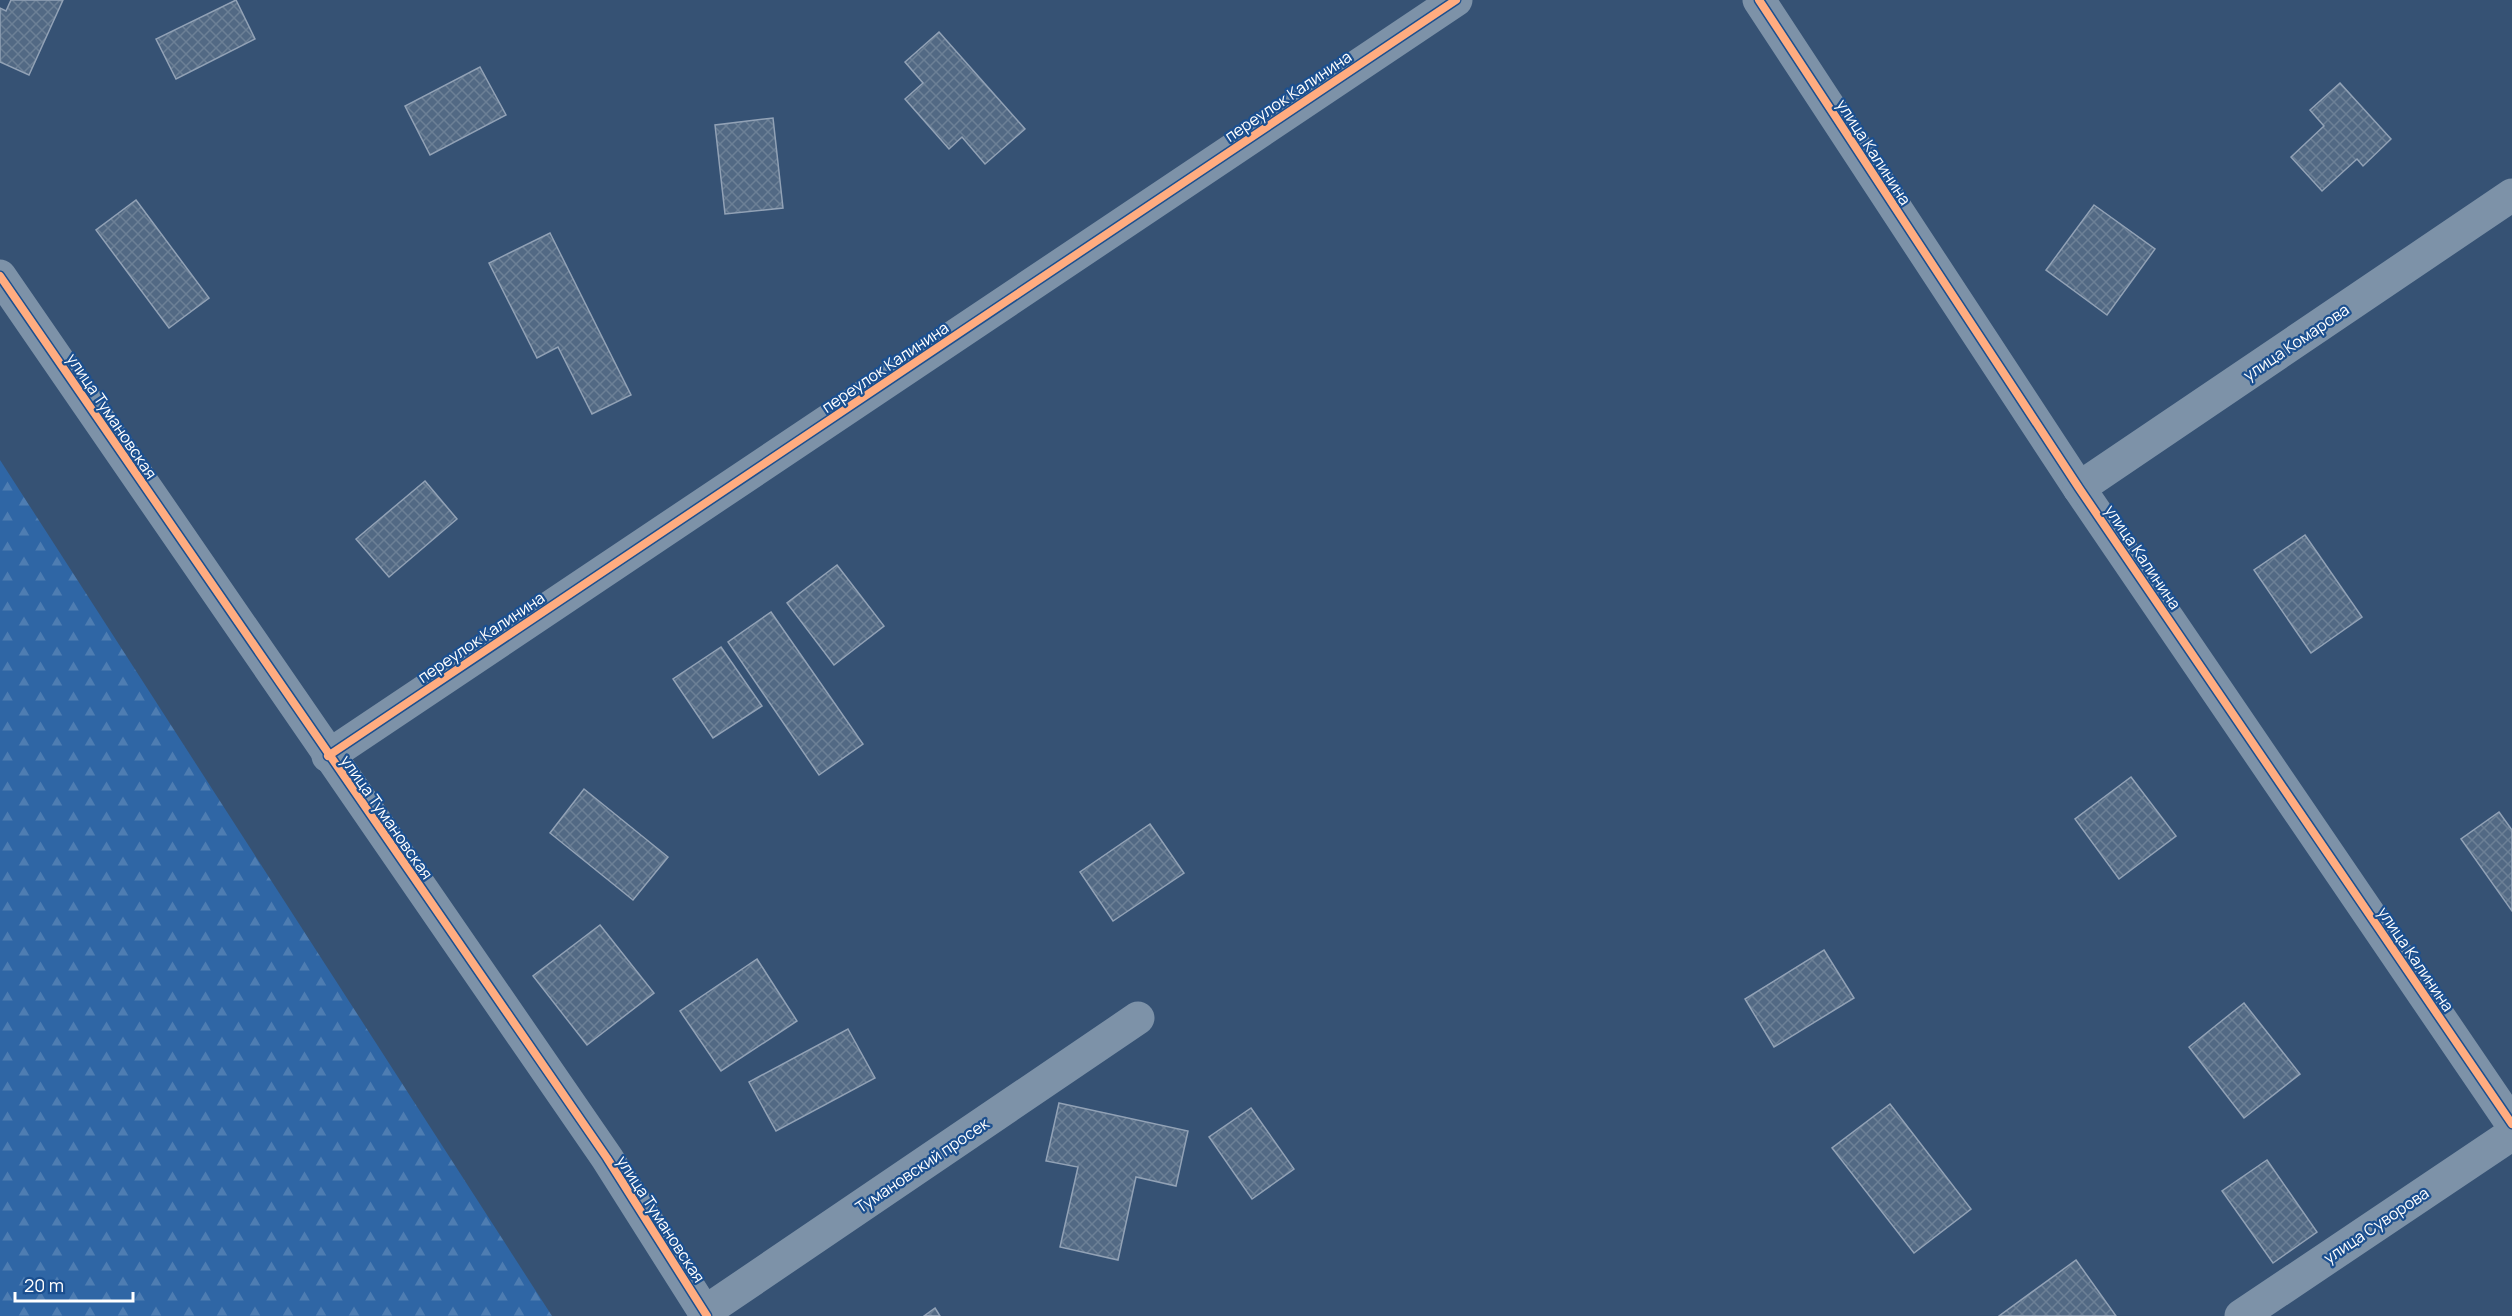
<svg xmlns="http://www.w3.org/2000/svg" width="2512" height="1316" font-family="Manrope,sans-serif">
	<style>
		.forest { fill: url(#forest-firs) }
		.building { fill: url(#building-cross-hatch); stroke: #92a2b6; stroke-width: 1.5 }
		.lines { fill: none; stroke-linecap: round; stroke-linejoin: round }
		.minor { stroke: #7d92a8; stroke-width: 33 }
		.cycleway-casing { stroke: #1b4f8f; stroke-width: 11 }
		.cycleway { stroke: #ffac80; stroke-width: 8 }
		.labels { text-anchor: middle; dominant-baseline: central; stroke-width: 4.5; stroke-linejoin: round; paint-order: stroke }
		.street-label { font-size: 16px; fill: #fff; stroke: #1b4f8f }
	</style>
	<defs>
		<pattern id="forest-firs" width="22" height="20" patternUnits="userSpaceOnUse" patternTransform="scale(1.5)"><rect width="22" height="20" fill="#2f66a5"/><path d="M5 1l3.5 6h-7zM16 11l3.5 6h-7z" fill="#4e7db2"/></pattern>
		<pattern id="building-cross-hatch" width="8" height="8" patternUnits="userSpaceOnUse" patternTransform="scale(1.5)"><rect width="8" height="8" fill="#526984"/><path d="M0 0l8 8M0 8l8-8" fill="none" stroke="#6c8096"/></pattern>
	</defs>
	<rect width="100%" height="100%" fill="#365274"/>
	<!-- forest -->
	<path class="forest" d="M0 460 552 1316H0Z"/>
	<!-- building -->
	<g class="building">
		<path d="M11 0H63L29 75 0 62V8L6 11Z"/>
		<path d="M236 0 255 39 176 79 156 39Z"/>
		<path d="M939 32 1025 129 985 164 962 137 949 149 905 99 923 83 905 62Z"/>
		<path d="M480 67 506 115 430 155 405 106Z"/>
		<path d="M2340 83 2391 139 2363 166 2357 159 2322 191 2291 157 2324 126 2310 110Z"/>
		<path d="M773 118 783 208 725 214 715 125Z"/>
		<path d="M136 200 209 298 169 328 96 230Z"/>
		<path d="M2094 205 2155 249 2107 315 2046 270Z"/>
		<path d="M550 233 631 395 592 414 558 347 537 358 489 263Z"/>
		<path d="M425 481 457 519 389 577 356 539Z"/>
		<path d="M2305 535 2362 617 2311 653 2254 570Z"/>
		<path d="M837 565 884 626 834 665 787 603Z"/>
		<path d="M771 612 863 744 819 775 728 642Z"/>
		<path d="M721 647 762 706 713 738 673 679Z"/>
		<path d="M2131 777 2176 836 2119 879 2075 819Z"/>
		<path d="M584 789 668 857 633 900 550 833Z"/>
		<path d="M2499 812 2512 830V911L2461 839Z"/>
		<path d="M1150 824 1184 873 1113 921 1080 872Z"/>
		<path d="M600 925 654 993 587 1045 533 976Z"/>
		<path d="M1824 950 1854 998 1774 1047 1745 999Z"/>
		<path d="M757 959 797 1021 721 1071 680 1011Z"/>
		<path d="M2244 1003 2300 1074 2244 1118 2189 1047Z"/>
		<path d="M848 1029 875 1078 776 1131 749 1082Z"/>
		<path d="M1059 1103 1188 1131 1176 1186 1136 1177 1118 1260 1060 1247 1078 1167 1046 1161Z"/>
		<path d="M1890 1104 1971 1209 1914 1253 1832 1148Z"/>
		<path d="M1251 1108 1294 1169 1252 1199 1209 1137Z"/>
		<path d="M2267 1160 2317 1232 2273 1263 2222 1191Z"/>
		<path d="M2076 1260 2116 1316H1999Z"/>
		<path d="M935 1308 940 1316H924Z"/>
	</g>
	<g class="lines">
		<!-- minor -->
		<g class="minor">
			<path d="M1759 0 2079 488 2512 1124"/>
			<path d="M0 276 607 1158 707 1316"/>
			<path d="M2079 488 2512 195"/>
			<path d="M328 756 1456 0"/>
			<path d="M705 1312 1138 1018"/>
			<path d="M2241 1316 2512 1134"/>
		</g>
		<defs>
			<g id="cycleway">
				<path d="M1759 0 2079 488 2512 1124"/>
				<path d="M0 276 607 1158 707 1316"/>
				<path d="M328 756 1456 0"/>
			</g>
		</defs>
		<!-- cycleway casing -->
		<use href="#cycleway" class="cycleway-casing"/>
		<!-- cycleway -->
		<use href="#cycleway" class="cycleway"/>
	</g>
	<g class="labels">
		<!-- street labels -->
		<g class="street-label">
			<text transform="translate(1288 96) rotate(-34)">переулок Калинина</text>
			<text transform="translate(1874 152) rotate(57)">улица Калинина</text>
			<text transform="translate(2296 342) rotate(-34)">улица Комарова</text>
			<text transform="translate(885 367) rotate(-34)">переулок Калинина</text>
			<text transform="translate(112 416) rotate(56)">улица Тумановская</text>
			<text transform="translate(2143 557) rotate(56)">улица Калинина</text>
			<text transform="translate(481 637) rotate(-34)">переулок Калинина</text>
			<text transform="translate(387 817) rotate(55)">улица Тумановская</text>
			<text transform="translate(2416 959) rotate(56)">улица Калинина</text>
			<text transform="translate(922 1165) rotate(-34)">Тумановский просек</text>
			<text transform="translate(661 1219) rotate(57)">улица Тумановская</text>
			<text transform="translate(2376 1225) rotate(-34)">улица Суворова</text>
		</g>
	</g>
	<!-- scale -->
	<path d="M15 1292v9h118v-9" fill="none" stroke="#ffffff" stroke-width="3"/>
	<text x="24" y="1292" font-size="18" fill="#ffffff" stroke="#1b4f8f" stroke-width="4.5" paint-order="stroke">20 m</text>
</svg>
